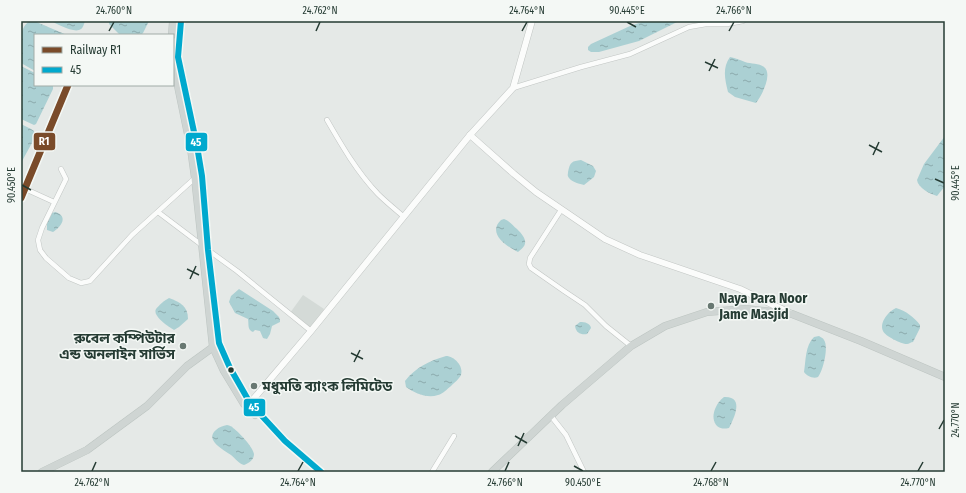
<svg xmlns="http://www.w3.org/2000/svg" width="966" height="493" font-family="'Fira Sans Condensed','Noto Sans Bengali',sans-serif">
	<style>
		.built { fill: #d4dad7 }
		.water { fill: url(#water-ripples) }
		.lines { fill: none; stroke-linecap: round; stroke-linejoin: round }
		.minor-casing { stroke: #c2c6c4; stroke-width: 5.5 }
		.tertiary-casing { stroke: #c2c6c4; stroke-width: 7 }
		.primary-casing { stroke: #bdc5c2; stroke-width: 8 }
		.minor { stroke: #fbfcfb; stroke-width: 4.5 }
		.tertiary { stroke: #fbfcfb; stroke-width: 6 }
		.primary { stroke: #cfd5d3; stroke-width: 7 }
		.bus-1-casing { stroke: #f4f8f5; stroke-width: 9 }
		.bus-1 { stroke: #00a9ce; stroke-width: 6 }
		.rail-1-casing { stroke: #f4f8f5; stroke-width: 10 }
		.rail-1 { stroke: #7a4b2a; stroke-width: 7 }
		.ticks { fill: none; stroke: #253b33; stroke-width: 1.5 }
		.poi-dot { fill: #687872; stroke: #f4f8f5; stroke-width: 1.5 }
		.bus-dot { fill: #253b33; stroke: #f4f8f5; stroke-width: 1.5 }
		.labels { text-anchor: middle; dominant-baseline: central; stroke-width: 3; stroke-linejoin: round; paint-order: stroke }
		.poi-label { font-size: 14px; font-weight: bold; fill: #253b33; stroke: #f4f8f5; text-anchor: start }
		.line-badge { stroke: #f4f8f5; stroke-width: 1.5 }
		.badge-label { font-size: 11px; text-anchor: middle; font-weight: bold; fill: #fff }
		.neatline { fill: none; stroke: #253b33; stroke-width: 1.5 }
		.ticks-label { font-size: 10px; text-anchor: middle; fill: #253b33 }
	</style>
	<defs>
		<pattern id="water-ripples" width="26" height="14" patternUnits="userSpaceOnUse"><rect width="26" height="14" fill="#abd0d3"/><path d="M2 4q2-2 4 0t4 0M15 11q2-2 4 0t4 0" fill="none" stroke="#8baaac"/></pattern>
	</defs>
	<rect width="100%" height="100%" fill="#e5e9e7"/>
	<!-- built -->
	<path class="built" d="M303 295 324 309 311 329 290 313Z"/>
	<!-- water -->
	<g class="water">
		<path d="M30 21H34L67 35H35V71L21 63C21 50 17 28 30 21Z"/>
		<path d="M51 21H85C84 24 83 28 81 29 75 34 57 24 51 21Z"/>
		<path d="M109 21H149L143 33 141 35H120L109 24Z"/>
		<path d="M645 21H679L639 41 599 52H591L588 50V47L591 44 630 26Z"/>
		<path d="M730 57C736 58 740 60 745 62 751 64 759 63 764 67 773 74 762 95 756 103L735 97 728 92C725 80 722 68 730 57Z"/>
		<path d="M21 66 35 73V85H53V89L36 124 34 125 21 119Z"/>
		<path d="M21 124 31 129 34 131 33 141 21 163Z"/>
		<path d="M945 136V186L937 196C930 194 918 188 917 180L924 164Z"/>
		<path d="M581 160 593 166 596 171 594 177 584 185C580 184 572 182 569 178 567 175 568 175 568 172 570 162 572 161 581 160Z"/>
		<path d="M55 212C69 216 61 227 53 232L47 230V223L52 213Z"/>
		<path d="M504 219C510 221 513 226 517 229 525 237 530 244 518 252 506 246 487 233 501 220Z"/>
		<path d="M239 289 273 311 279 317 280 320V322L272 326 270 334 267 339 263 338 260 331 255 330 253 332C247 330 249 324 248 319L235 313 229 302 231 296Z"/>
		<path d="M169 298C180 302 188 306 188 319L179 327 174 330C169 327 152 316 156 309 159 305 165 300 169 298Z"/>
		<path d="M896 308C906 311 914 317 920 325V328L913 342C911 342 909 344 907 344 901 344 885 336 883 331 879 322 889 311 896 308Z"/>
		<path d="M580 322C585 322 590 323 591 328L587 334C581 335 576 333 575 326Z"/>
		<path d="M819 336C822 338 823 338 824 340 829 347 823 371 818 377 813 379 807 376 804 372 806 360 805 346 814 337Z"/>
		<path d="M446 356C454 356 464 366 461 375 459 379 454 383 451 386 447 389 443 394 438 395 427 399 415 393 406 387L405 381C416 367 429 361 446 356Z"/>
		<path d="M724 397C745 396 734 418 729 428 724 429 721 429 717 426 709 417 716 403 724 397Z"/>
		<path d="M227 425C230 426 232 426 233 428 239 432 253 447 254 454 254 460 249 463 244 465 238 463 236 459 231 455 224 450 204 440 216 430 219 427 223 426 227 425Z"/>
	</g>
	<g class="lines">
		<defs>
			<g id="minor">
				<path d="M513 88 581 67 630 54 689 27 706 24H727L743 21"/>
				<path d="M327 120C342 146 357 172 378 194 386 202 395 209 404 217"/>
				<path d="M61 169 66 179 42 228 38 240 40 250 46 258 69 278 81 283 90 281 132 235 195 178"/>
				<path d="M21 187 54 202"/>
				<path d="M561 210 530 258 529 264 531 268 564 291 585 305 606 326 631 346"/>
				<path d="M158 212 203 246"/>
				<path d="M208 250 237 271 311 331"/>
				<path d="M551 416 566 435 584 472"/>
				<path d="M432 472 454 436"/>
			</g>
			<g id="tertiary">
				<path d="M470 135 514 174 536 192 605 239 640 255 740 289 790 313"/>
				<path d="M250 403 311 331 470 135 513 88 532 21"/>
			</g>
			<g id="primary">
				<path d="M181 21 178 57 197 146 202 176 208 250 219 343 230 368 250 403 285 441 321 472"/>
				<path d="M172 35 173 21"/>
				<path d="M173 62 191 149 195 178 213 347 224 371 244 404 255 415"/>
				<path d="M42 472 87 450 147 406 187 366 216 345"/>
				<path d="M492 472 562 405 631 346 665 326 707 312 746 309 792 314 861 341 945 377"/>
			</g>
		</defs>
		<!-- minor casing -->
		<use href="#minor" class="minor-casing"/>
		<!-- tertiary casing -->
		<use href="#tertiary" class="tertiary-casing"/>
		<!-- primary casing -->
		<use href="#primary" class="primary-casing"/>
		<!-- minor -->
		<use href="#minor" class="minor"/>
		<!-- tertiary -->
		<use href="#tertiary" class="tertiary"/>
		<!-- primary -->
		<use href="#primary" class="primary"/>
		<defs>
			<path id="bus-1" d="M181 21 178 57 197 146 202 176 208 250 219 343 230 368 250 403 285 441 321 472"/>
		</defs>
		<!-- bus-1 casing -->
		<use href="#bus-1" class="bus-1-casing"/>
		<!-- bus-1 -->
		<use href="#bus-1" class="bus-1"/>
		<defs>
			<path id="rail-1" d="M21 198 68 85"/>
		</defs>
		<!-- rail-1 casing -->
		<use href="#rail-1" class="rail-1-casing"/>
		<!-- rail-1 -->
		<use href="#rail-1" class="rail-1"/>
	</g>
	<!-- ticks -->
	<path class="ticks" d="M627 22 636 27M109 31 114 22M316 31 320 22M522 31 527 22M729 31 734 22M705 62 718 68M709 71 715 59M869 145 882 152M873 155 879 142M935 179 944 183M22 185 31 190M187 269 199 275M190 279 196 266M351 353 363 359M354 362 360 350M939 429 944 420M515 436 527 443M518 446 524 433M574 466 583 471M92 471 96 462M298 471 303 462M505 471 509 462M711 471 716 462M918 471 923 462"/>
	<!-- markers -->
	<g class="poi-dot">
		<circle cx="711" cy="306" r="4"/>
		<circle cx="183" cy="346" r="4"/>
		<circle cx="254" cy="386" r="4"/>
	</g>
	<circle class="bus-dot" cx="231" cy="370" r="3.5"/>
	<g class="labels">
		<!-- poi labels -->
		<g class="poi-label">
			<text x="719" y="298">Naya Para Noor<tspan x="719" dy="16">Jame Masjid</tspan></text>
			<text x="175" y="338" text-anchor="end">রুবেল কম্পিউটার<tspan x="175" dy="16">এন্ড অনলাইন সার্ভিস</tspan></text>
			<text x="262" y="386">মধুমতি ব্যাংক লিমিটেড</text>
		</g>
	</g>
	<g class="line-badge">
		<rect x="33" y="132" width="23" height="19" rx="4" fill="#7a4b2a"/>
		<rect x="185" y="132" width="23" height="20" rx="4" fill="#00a9ce"/>
		<rect x="243" y="398" width="23" height="19" rx="4" fill="#00a9ce"/>
	</g>
	<g class="badge-label">
		<text x="44" y="145">R1</text>
		<text x="196" y="146">45</text>
		<text x="254" y="411">45</text>
	</g>
	<!-- border -->
	<rect width="966" height="493" fill="none" stroke="#f4f8f5" stroke-width="44"/>
	<!-- legend -->
	<rect x="34" y="34" width="140" height="52" fill="#f4f8f5" stroke="#a1aca7"/>
	<rect x="42" y="47" width="20" height="6" fill="#7a4b2a" stroke="#a1aca7"/>
	<text x="70" y="54" font-size="12" fill="#253b33">Railway R1</text>
	<rect x="42" y="67" width="20" height="6" fill="#00a9ce" stroke="#a1aca7"/>
	<text x="70" y="74" font-size="12" fill="#253b33">45</text>
	<rect x="22" y="22" width="922" height="449" class="neatline"/>
	<g class="ticks-label">
		<text x="114" y="14">24.760°N</text>
		<text x="320" y="14">24.762°N</text>
		<text x="527" y="14">24.764°N</text>
		<text x="627" y="14">90.445°E</text>
		<text x="734" y="14">24.766°N</text>
		<text transform="translate(955 183) rotate(-90)" y="4">90.445°E</text>
		<text transform="translate(11 185) rotate(-90)" y="4">90.450°E</text>
		<text transform="translate(955 420) rotate(-90)" y="4">24.770°N</text>
		<text x="92" y="486">24.762°N</text>
		<text x="298" y="486">24.764°N</text>
		<text x="505" y="486">24.766°N</text>
		<text x="583" y="486">90.450°E</text>
		<text x="711" y="486">24.768°N</text>
		<text x="918" y="486">24.770°N</text>
	</g>
</svg>
